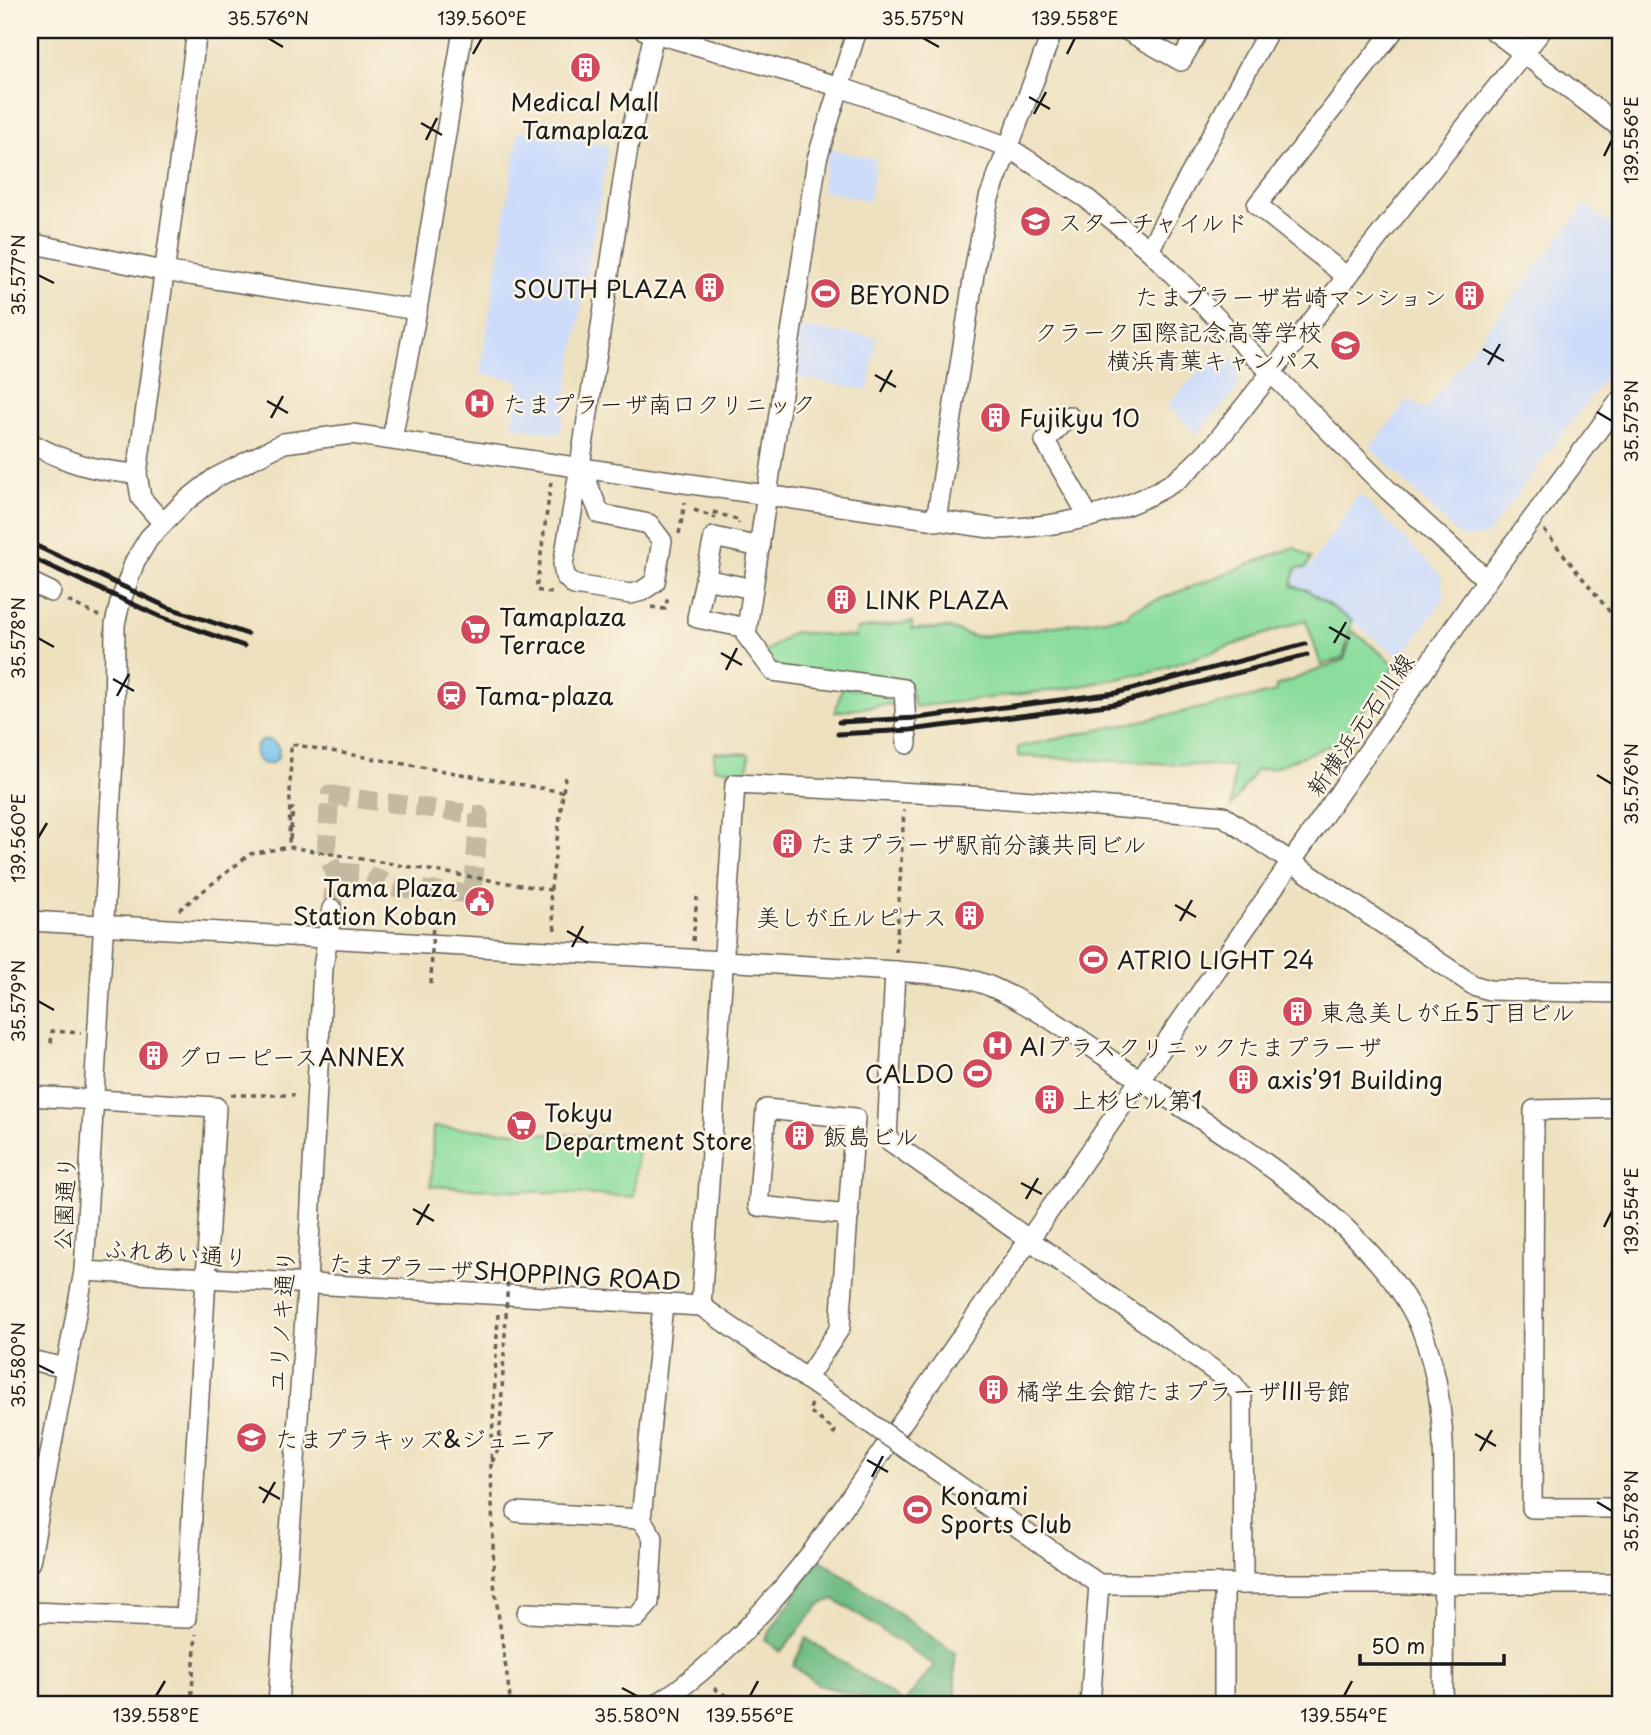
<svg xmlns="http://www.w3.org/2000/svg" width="1651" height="1735" font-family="'Playpen Sans','Klee One',sans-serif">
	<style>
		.built { fill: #ccdbfa }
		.green { fill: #8bdd9d; stroke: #547c5c; stroke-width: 2 }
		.forest { fill: #70bc84; stroke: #466c50; stroke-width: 2 }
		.water { fill: #72c2ed; stroke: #476f84; stroke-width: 2 }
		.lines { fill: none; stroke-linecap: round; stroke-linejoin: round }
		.minor-tunnel { stroke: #c4ba9f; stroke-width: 19; stroke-dasharray: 19 10; stroke-linecap: butt }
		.minor-casing { stroke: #666155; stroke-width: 22 }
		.path { stroke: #666155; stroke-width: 3.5; stroke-dasharray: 5 5; stroke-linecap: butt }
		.minor { stroke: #fff; stroke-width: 19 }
		.rail { stroke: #1c1c1c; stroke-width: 5 }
		.minor-bridge-casing { stroke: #666155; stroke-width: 22; stroke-linecap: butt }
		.path-bridge { stroke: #666155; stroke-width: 3.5; stroke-dasharray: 5 5; stroke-linecap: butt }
		.minor-bridge { stroke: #fff; stroke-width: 19 }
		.ticks { fill: none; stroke: #1c1c1c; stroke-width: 2.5 }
		.labels { text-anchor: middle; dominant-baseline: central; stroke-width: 5; stroke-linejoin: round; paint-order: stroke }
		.poi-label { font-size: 24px; fill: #1c1c1c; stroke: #fcf5e5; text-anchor: start }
		.street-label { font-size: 24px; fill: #1c1c1c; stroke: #fcf5e5 }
		.neatline { fill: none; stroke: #1c1c1c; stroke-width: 2.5 }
		.ticks-label { font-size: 18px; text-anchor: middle; fill: #1c1c1c }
	</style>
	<rect width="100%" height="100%" fill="#fcf5e5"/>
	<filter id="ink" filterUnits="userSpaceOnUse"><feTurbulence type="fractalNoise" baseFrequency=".0143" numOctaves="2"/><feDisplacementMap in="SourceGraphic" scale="14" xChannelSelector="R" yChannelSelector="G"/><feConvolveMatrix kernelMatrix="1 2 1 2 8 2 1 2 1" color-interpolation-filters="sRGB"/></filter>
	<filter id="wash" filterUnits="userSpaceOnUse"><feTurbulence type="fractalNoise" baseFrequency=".00686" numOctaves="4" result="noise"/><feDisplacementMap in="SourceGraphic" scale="28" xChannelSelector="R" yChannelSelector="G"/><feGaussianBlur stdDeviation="1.57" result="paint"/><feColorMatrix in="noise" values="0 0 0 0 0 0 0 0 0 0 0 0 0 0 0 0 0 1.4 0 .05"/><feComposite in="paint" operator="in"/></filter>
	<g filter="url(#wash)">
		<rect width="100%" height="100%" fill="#eee1c0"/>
		<!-- built -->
		<g class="built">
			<path d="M519 129 609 145 560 434 512 426 520 381 480 373Z"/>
			<path d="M828 149 876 159 869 201 821 190Z"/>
			<path d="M1585 204 1621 233V356L1486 536 1461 538 1370 447 1410 399 1425 410Z"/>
			<path d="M800 327 877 337 868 390 794 377Z"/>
			<path d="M1223 348 1238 364V388L1197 434 1167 405Z"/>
			<path d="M1359 494 1441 575 1444 598 1401 658 1308 590 1294 586 1297 569 1310 567Z"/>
		</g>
		<!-- green -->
		<g class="green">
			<path d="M1294 547 1311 558 1306 568H1296L1292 586 1307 590 1352 621 1343 658 1321 665 1306 620 1153 672 1064 689 915 707 909 686 775 668 764 653 793 632 855 637 857 629 912 622V629L949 628 975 637 1127 616 1131 610Z"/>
			<path d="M1353 631 1396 665 1338 747 1333 744 1273 768 1256 770 1231 807 1234 767 1018 756V747L1276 692V686L1344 660Z"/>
			<path d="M842 687 897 695V707L891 704 835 712Z"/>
			<path d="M714 752 749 754 748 772 714 768Z"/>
			<path d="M433 1127 639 1139 634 1197 431 1186Z"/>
		</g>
		<!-- forest -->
		<path class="forest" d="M819 1559 955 1653V1705H865L863 1697 819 1685 793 1666 806 1638 904 1703 934 1665 834 1599 820 1604 781 1652 765 1639Z"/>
		<!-- water -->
		<circle class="water" cx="267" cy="752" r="12"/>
	</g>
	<g filter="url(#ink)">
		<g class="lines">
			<!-- minor-tunnel -->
			<path class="minor-tunnel" d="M332 909 335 872 326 854 330 795 479 815 473 894 398 888 365 874 335 872"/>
			<defs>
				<g id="minor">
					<path d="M644 30 837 86 1006 146 1086 198 1149 250 1388 490 1487 580"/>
					<path d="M857 30 817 159 746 635 773 671 904 689 907 744"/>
					<path d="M1126 30 1181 61 1199 30"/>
					<path d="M1493 30 1621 128"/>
					<path d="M30 243 163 271 417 310"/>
					<path d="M1149 250 1269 30"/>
					<path d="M1347 277 1257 205 1394 30"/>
					<path d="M1069 416 1045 441 1089 517"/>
					<path d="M392 439 417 310 463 30"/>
					<path d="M30 443C70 464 91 470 137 474"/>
					<path d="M580 466 600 514 649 524 662 541 655 582 642 591 631 594 574 585 565 576 563 565 580 466 629 141 655 30"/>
					<path d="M936 521 976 261 989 198 1053 30"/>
					<path d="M162 522 141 498 137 474 197 30"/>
					<path d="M705 579 753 589"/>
					<path d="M30 582 51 592"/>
					<path d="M747 628 697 618 714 537 760 547"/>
					<path d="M30 921 895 971C928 974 964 974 994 988 1045 1011 1090 1047 1137 1078 1229 1138 1391 1233 1426 1342 1446 1401 1444 1463 1444 1525 1444 1585 1443 1645 1443 1705"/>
					<path d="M895 971 887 1139 1233 1384 1242 1396 1243 1584"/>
					<path d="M30 1096 216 1107 186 1618 30 1612"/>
					<path d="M1621 1108 1534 1110 1532 1508H1621"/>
					<path d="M84 1271 701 1306 843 1404"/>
					<path d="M701 1306 735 784 957 795 1223 816 1473 985 1489 990 1621 993"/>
					<path d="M30 1360 66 1368"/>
					<path d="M806 1379 840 1328 855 1118 766 1109 758 1206 849 1215"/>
					<path d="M935 1469 1099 1584H1621"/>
					<path d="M517 1512 641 1519"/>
					<path d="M30 1562 84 1271 114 742 115 624 120 603 135 561 149 538 182 504 215 478 284 443 352 434 997 529C1059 527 1121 515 1174 482 1188 472 1201 457 1214 445L1542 30"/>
					<path d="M527 1613 636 1618 649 1603 653 1538 641 1519 663 1305"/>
					<path d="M278 1705 306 1303 323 968 332 909"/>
					<path d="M656 1705C719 1664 769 1607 815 1548L1487 580 1621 399"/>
					<path d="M1090 1705 1099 1584"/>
					<path d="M1224 1705V1584"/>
				</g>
			</defs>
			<!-- minor casing -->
			<use href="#minor" class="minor-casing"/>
			<!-- path -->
			<g class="path">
				<path d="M551 482 536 590 556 594"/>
				<path d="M694 510 716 518"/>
				<path d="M713 512 739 520V524"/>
				<path d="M679 534 685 502"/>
				<path d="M68 601 99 616"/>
				<path d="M651 607 665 609 668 597"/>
				<path d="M290 839 293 809H290"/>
				<path d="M551 890 289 847 291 744 563 792"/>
				<path d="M179 910 250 854 289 847"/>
				<path d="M555 930 550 895 565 777"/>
				<path d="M693 941 697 897"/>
				<path d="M896 952 904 810"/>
				<path d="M51 1043 52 1031 81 1033"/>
				<path d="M231 1095H294"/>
				<path d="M498 1314 491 1463 494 1583 511 1705"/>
				<path d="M812 1404 809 1411 835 1431 832 1436"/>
				<path d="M492 1462 499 1447"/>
				<path d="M714 1688 740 1705"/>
				<path d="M191 1705 196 1634"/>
			</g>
			<!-- minor -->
			<use href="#minor" class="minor"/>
			<!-- rail -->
			<g class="rail">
				<path d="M30 543 167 607 247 634"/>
				<path d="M30 557 161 617 244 646"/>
				<path d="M839 722 917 718 1116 693 1305 644"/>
				<path d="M838 734 910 730 1115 704 1307 655"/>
			</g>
			<defs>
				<path id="minor-bridge" d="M843 1404 935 1469"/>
			</defs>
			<!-- minor-bridge casing -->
			<use href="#minor-bridge" class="minor-bridge-casing"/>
			<!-- path-bridge -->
			<g class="path-bridge">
				<path d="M1544 530 1621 626"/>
				<path d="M431 984 433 916"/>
				<path d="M499 1447 508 1278"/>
			</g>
			<!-- minor-bridge -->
			<use href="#minor-bridge" class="minor-bridge"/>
		</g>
	</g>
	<!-- ticks -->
	<path class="ticks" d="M268 38 283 47M923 38 939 47M473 54 482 38M1067 54 1075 38M1029 97 1050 109M1034 114 1046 92M421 123 442 135M426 140 437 118M1604 156 1612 140M38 275 54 283M1483 349 1504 361M1488 365 1500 344M875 375 896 387M880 392 892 370M267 401 288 413M1597 412 1612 421M271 418 283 396M1329 627 1350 639M38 638 54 647M1334 643 1346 622M721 653 742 665M726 670 737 648M113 679 134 691M117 696 129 674M1597 775 1612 784M38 838 47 823M1175 905 1196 917M1180 921 1192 900M567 931 588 943M572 947 583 926M38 1001 54 1010M1021 1183 1042 1194M1026 1199 1038 1178M413 1209 434 1221M417 1225 429 1204M1604 1227 1612 1211M38 1365 54 1373M1475 1434 1496 1446M1480 1451 1492 1430M867 1460 888 1472M872 1477 883 1456M259 1487 280 1499M1597 1502 1612 1511M263 1503 275 1482M622 1688 637 1696M156 1696 165 1681M750 1696 758 1681M1344 1696 1352 1681"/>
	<!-- icons -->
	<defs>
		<symbol id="building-disc" viewBox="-11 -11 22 22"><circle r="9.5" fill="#d1495b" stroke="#fcf5e5"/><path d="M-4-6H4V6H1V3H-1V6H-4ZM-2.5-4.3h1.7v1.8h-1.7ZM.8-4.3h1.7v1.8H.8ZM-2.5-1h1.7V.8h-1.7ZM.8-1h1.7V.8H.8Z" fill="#fff"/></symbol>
		<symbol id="school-disc" viewBox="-11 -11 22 22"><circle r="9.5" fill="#d1495b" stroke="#fcf5e5"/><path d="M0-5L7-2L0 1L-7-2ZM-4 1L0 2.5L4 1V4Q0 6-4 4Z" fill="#fff"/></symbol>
		<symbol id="stadium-disc" viewBox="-11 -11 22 22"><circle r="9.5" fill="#d1495b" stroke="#fcf5e5"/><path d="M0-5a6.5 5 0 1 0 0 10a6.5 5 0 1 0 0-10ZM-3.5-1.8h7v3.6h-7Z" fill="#fff"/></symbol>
		<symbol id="hospital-disc" viewBox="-11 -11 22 22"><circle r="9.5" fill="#d1495b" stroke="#fcf5e5"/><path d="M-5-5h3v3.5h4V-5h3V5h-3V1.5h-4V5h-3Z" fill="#fff"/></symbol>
		<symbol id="supermarket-disc" viewBox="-11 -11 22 22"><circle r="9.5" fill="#d1495b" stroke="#fcf5e5"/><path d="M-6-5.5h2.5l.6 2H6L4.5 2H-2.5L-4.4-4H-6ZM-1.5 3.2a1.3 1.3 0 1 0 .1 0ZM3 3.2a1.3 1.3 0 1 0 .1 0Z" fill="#fff"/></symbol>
		<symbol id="station-disc" viewBox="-11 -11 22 22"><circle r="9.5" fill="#d1495b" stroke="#fcf5e5"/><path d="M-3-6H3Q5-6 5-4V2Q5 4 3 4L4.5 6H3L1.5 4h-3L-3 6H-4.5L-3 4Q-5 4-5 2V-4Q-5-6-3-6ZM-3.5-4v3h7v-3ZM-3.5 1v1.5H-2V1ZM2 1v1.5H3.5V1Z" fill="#fff"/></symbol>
		<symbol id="civic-disc" viewBox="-11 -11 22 22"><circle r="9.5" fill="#d1495b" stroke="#fcf5e5"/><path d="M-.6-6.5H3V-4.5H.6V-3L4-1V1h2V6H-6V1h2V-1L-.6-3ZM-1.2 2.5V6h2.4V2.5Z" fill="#fff"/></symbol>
	</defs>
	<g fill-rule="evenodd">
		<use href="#building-disc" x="568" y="50" width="35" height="35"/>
		<use href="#school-disc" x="1018" y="204" width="35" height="35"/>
		<use href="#building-disc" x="692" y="270" width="35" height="35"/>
		<use href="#stadium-disc" x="808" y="276" width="35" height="35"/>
		<use href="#building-disc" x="1452" y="278" width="35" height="35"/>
		<use href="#school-disc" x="1328" y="328" width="35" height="35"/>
		<use href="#hospital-disc" x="462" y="386" width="35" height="35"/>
		<use href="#building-disc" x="978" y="400" width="35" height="35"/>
		<use href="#building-disc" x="824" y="582" width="35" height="35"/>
		<use href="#supermarket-disc" x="458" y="612" width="35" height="35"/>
		<use href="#station-disc" x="434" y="678" width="35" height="35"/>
		<use href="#building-disc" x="770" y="826" width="35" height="35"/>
		<use href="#civic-disc" x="462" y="884" width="35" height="35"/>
		<use href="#building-disc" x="952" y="898" width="35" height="35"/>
		<use href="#stadium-disc" x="1076" y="942" width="35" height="35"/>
		<use href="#building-disc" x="1280" y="994" width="35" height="35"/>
		<use href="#hospital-disc" x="980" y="1028" width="35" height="35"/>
		<use href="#building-disc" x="136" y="1038" width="35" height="35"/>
		<use href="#stadium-disc" x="960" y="1056" width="35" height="35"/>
		<use href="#building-disc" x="1226" y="1062" width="35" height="35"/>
		<use href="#building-disc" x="1032" y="1082" width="35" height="35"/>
		<use href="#supermarket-disc" x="504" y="1108" width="35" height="35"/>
		<use href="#building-disc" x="782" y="1118" width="35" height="35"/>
		<use href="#building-disc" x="976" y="1372" width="35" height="35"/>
		<use href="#school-disc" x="234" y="1420" width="35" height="35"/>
		<use href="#stadium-disc" x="900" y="1492" width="35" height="35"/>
	</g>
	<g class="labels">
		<!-- poi labels -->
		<g class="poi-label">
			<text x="585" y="101" text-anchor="middle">Medical Mall<tspan x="585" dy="28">Tamaplaza</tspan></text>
			<text x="1058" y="221">スターチャイルド</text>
			<text x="687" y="288" text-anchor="end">SOUTH PLAZA</text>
			<text x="849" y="294">BEYOND</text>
			<text x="1447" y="296" text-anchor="end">たまプラーザ岩崎マンション</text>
			<text x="1322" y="331" text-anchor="end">クラーク国際記念高等学校<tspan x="1322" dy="28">横浜青葉キャンパス</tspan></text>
			<text x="503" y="403">たまプラーザ南口クリニック</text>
			<text x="1019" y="417">Fujikyu 10</text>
			<text x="865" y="599">LINK PLAZA</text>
			<text x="499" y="616">Tamaplaza<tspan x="499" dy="28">Terrace</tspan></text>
			<text x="475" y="695">Tama-plaza</text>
			<text x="810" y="843">たまプラーザ駅前分譲共同ビル</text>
			<text x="457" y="887" text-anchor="end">Tama Plaza<tspan x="457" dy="28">Station Koban</tspan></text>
			<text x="947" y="916" text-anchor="end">美しが丘ルピナス</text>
			<text x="1117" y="959">ATRIO LIGHT 24</text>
			<text x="1320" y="1011">東急美しが丘5丁目ビル</text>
			<text x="1020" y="1046">AIプラスクリニックたまプラーザ</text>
			<text x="177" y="1056">グローピースANNEX</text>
			<text x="954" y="1073" text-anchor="end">CALDO</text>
			<text x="1267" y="1079">axis’91 Building</text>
			<text x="1072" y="1099">上杉ビル第1</text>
			<text x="544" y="1112">Tokyu<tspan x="544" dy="28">Department Store</tspan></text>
			<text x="823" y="1135">飯島ビル</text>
			<text x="1016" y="1390">橘学生会館たまプラーザIII号館</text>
			<text x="275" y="1438">たまプラキッズ&amp;ジュニア</text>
			<text x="940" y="1495">Konami<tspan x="940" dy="28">Sports Club</tspan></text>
		</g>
		<!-- street labels -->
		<g class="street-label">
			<text transform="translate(1359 724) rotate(-55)">新横浜元石川線</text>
			<text transform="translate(63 1203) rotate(-87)">公園通り</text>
			<text transform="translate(176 1252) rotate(4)">ふれあい通り</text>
			<text transform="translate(505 1271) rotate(3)">たまプラーザSHOPPING ROAD</text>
			<text transform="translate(280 1321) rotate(-86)">ユリノキ通り</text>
		</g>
	</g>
	<!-- margin -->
	<rect width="1651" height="1735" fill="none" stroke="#fcf5e5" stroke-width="77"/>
	<!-- scale -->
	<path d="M1360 1654v10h144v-10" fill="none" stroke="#1c1c1c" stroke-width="3.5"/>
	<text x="1371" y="1654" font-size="21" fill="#1c1c1c" stroke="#fcf5e5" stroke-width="5" paint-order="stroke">50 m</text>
	<rect x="38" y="38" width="1574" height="1658" class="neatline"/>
	<g class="ticks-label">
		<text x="268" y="25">35.576°N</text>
		<text x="482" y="25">139.560°E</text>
		<text x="923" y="25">35.575°N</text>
		<text x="1075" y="25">139.558°E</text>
		<text transform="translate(1632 140) rotate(-90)" y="6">139.556°E</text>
		<text transform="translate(19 275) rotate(-90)" y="6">35.577°N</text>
		<text transform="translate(1632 421) rotate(-90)" y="6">35.575°N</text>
		<text transform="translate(19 638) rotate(-90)" y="6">35.578°N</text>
		<text transform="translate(1632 784) rotate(-90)" y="6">35.576°N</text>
		<text transform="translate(19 838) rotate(-90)" y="6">139.560°E</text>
		<text transform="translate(19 1001) rotate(-90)" y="6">35.579°N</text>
		<text transform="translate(1632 1211) rotate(-90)" y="6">139.554°E</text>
		<text transform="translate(19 1365) rotate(-90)" y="6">35.580°N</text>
		<text transform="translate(1632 1511) rotate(-90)" y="6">35.578°N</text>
		<text x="156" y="1722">139.558°E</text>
		<text x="637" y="1722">35.580°N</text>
		<text x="750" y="1722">139.556°E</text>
		<text x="1344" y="1722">139.554°E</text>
	</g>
</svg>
